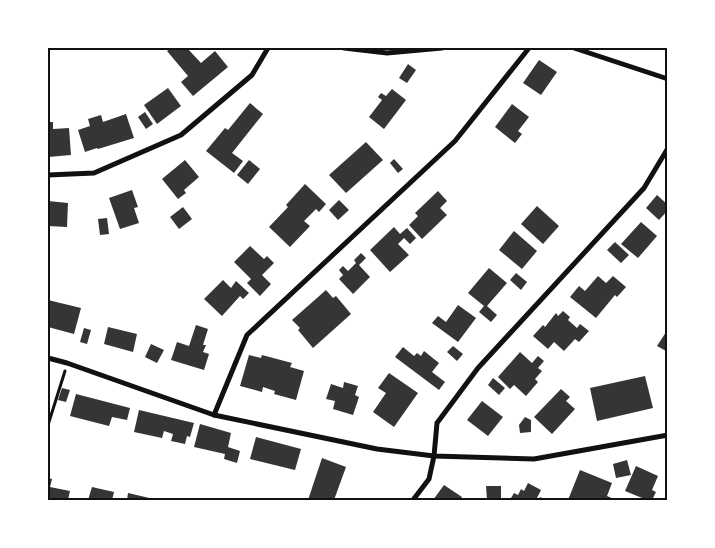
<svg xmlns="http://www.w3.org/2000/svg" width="715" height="548" font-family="'Fira Sans',sans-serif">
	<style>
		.building { fill: #353535 }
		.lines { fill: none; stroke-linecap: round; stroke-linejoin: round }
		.path { stroke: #111; stroke-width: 3 }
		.minor { stroke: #111; stroke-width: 5 }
		.neatline { fill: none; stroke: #111; stroke-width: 2 }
	</style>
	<rect width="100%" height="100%" fill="#fff"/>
	<!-- building -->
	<g class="building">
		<path d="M172 48H187L201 63 215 51 228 67 193 96 181 82 188 76 167 51Z"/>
		<path d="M539 60 557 72 541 95 523 83Z"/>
		<path d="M408 64 416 70 407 83 399 78Z"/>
		<path d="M168 88 181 106 157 124 144 105Z"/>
		<path d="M392 89 406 100 384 129 369 117 382 100 378 97 381 93 386 96Z"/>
		<path d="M250 103 263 114 232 153 243 161 234 173 206 151 225 128 228 130Z"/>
		<path d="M512 104 529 117 518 131 522 134 515 143 495 127Z"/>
		<path d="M145 112 153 124 146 129 138 117Z"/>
		<path d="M126 114 134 138 98 149 97 148 85 152 78 130 90 126 88 119 101 115 103 122Z"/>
		<path d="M48 122H53V129L69 128 71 155 48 157Z"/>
		<path d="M366 142 383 160 346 193 329 175Z"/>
		<path d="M394 159 403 169 398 173 390 163Z"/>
		<path d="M185 160 199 177 184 190 186 193 178 199 162 179Z"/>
		<path d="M249 160 260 169 248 184 237 175Z"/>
		<path d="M305 184 326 204 319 212 316 209 304 221 310 226 290 247 269 227 288 207 286 205Z"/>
		<path d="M132 190 138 207 134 208 139 223 120 229 109 198Z"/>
		<path d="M438 191 447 201 440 208 447 215 422 239 409 225 418 216 415 213Z"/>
		<path d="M657 195 668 205V210L659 220 646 208Z"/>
		<path d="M339 200 349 210 338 220 329 210Z"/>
		<path d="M48 201 68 203 67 227 48 226Z"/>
		<path d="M537 206 559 226 543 244 521 224Z"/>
		<path d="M183 207 192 219 179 229 170 217Z"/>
		<path d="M107 218 109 234 100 235 98 219Z"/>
		<path d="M641 222 657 236 638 258 621 244Z"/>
		<path d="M394 227 400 234 407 228 416 238 410 244 404 238 398 244 409 255 390 272 370 250Z"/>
		<path d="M514 231 537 251 522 269 499 250Z"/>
		<path d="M615 242 629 255 621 263 607 250Z"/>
		<path d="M250 246 264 259 267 256 274 263 262 275 271 284 260 296 247 283 251 279 234 262Z"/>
		<path d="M361 253 366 258 359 265 370 277 353 294 339 279 343 275 339 270 343 266 348 271 356 263 354 260Z"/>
		<path d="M489 268 507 283 487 306 497 315 491 322 479 312 484 306 468 293Z"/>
		<path d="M516 273 527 282 521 290 510 280Z"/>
		<path d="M598 276 606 283 613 276 626 287 617 297 615 295 596 318 570 297 579 286 585 291Z"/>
		<path d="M223 280 231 288 236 281 249 293 243 299 240 296 222 316 204 299Z"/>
		<path d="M326 290 333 298 336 296 351 314 313 348 298 330 300 328 292 320Z"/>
		<path d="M48 300 81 308 74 334 48 327Z"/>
		<path d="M458 305 476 318 458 342 432 323 438 316 446 322Z"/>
		<path d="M563 311 570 317 568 320 577 328 580 324 589 331 579 342 575 339 564 351 554 342 548 349 533 336 543 325 545 327 556 313 558 316Z"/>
		<path d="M196 325 208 329 203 345H206L203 352 209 354 204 370 171 360 177 342 189 346Z"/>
		<path d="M108 327 137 334 133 352 104 344Z"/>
		<path d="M84 328 91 330 87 344 80 342Z"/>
		<path d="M668 329V352L657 346Z"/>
		<path d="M151 344 164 350 157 363 145 357Z"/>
		<path d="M453 346 463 354 457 361 447 352Z"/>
		<path d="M403 347 414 356 417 353 421 356 424 351 439 363 432 372 445 382 439 390 395 357Z"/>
		<path d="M520 352 532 363 538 356 544 361 538 368 542 371 535 379 538 382 526 396 514 385 510 389 498 377Z"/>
		<path d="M249 355 261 358 262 355 292 363 290 367 304 371 296 400 274 394 275 391 263 387 262 392 240 386Z"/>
		<path d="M389 373 418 393 394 427 373 412 386 393 378 388Z"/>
		<path d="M645 376 653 408 597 421 590 388Z"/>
		<path d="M493 378 505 388 499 395 488 385Z"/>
		<path d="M344 382 358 386 355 395 359 397 353 415 333 409 335 401 326 399 331 384 343 388Z"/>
		<path d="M62 388 70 390 66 402 58 400Z"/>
		<path d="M561 389 570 397 566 401 575 409 552 434 534 417Z"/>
		<path d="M76 394 130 408 127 420 112 417 109 426 70 416Z"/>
		<path d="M482 401 503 417 488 436 467 420Z"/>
		<path d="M139 410 194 423 190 437 187 436 185 444 171 441 173 434 164 431 162 438 134 432Z"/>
		<path d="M525 417 531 420V432L520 433 519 425Z"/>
		<path d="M200 424 231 433 228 447 240 451 237 463 224 459 225 454 194 447Z"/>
		<path d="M256 437 301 449 295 470 250 459Z"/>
		<path d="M322 458 346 467 334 500H308Z"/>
		<path d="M627 460 631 475 616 478 613 464Z"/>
		<path d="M636 466 658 476 652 490 656 492 652 500H647L625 491Z"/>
		<path d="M580 470 612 483 607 496 614 499 613 500H568Z"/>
		<path d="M48 478 52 479 50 487 70 491 68 500H48Z"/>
		<path d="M528 483 541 490 537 498 539 499 540 497 547 500H514L511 498 514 493 518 495 521 489 524 491Z"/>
		<path d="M444 485 462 497 460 500H433Z"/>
		<path d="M486 486H501V500H487Z"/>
		<path d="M92 487 114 492 112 500H88Z"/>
		<path d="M128 493 158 500H127Z"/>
	</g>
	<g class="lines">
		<!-- path -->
		<path class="path" d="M48 425 65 371"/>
		<!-- minor -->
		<g class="minor">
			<path d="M344 48 387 53 442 48"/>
			<path d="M574 48 668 79"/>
			<path d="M48 175 94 173 181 135 252 75 268 48"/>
			<path d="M48 358 67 363 214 415 377 449 434 456 534 459 668 435"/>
			<path d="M214 415 247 335 455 141 529 48"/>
			<path d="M413 500 429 479 434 456 437 423 478 368 644 188 668 148"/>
		</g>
	</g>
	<!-- border -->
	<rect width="715" height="548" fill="none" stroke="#ffffff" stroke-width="98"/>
	<rect x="49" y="49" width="617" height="450" class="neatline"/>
</svg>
